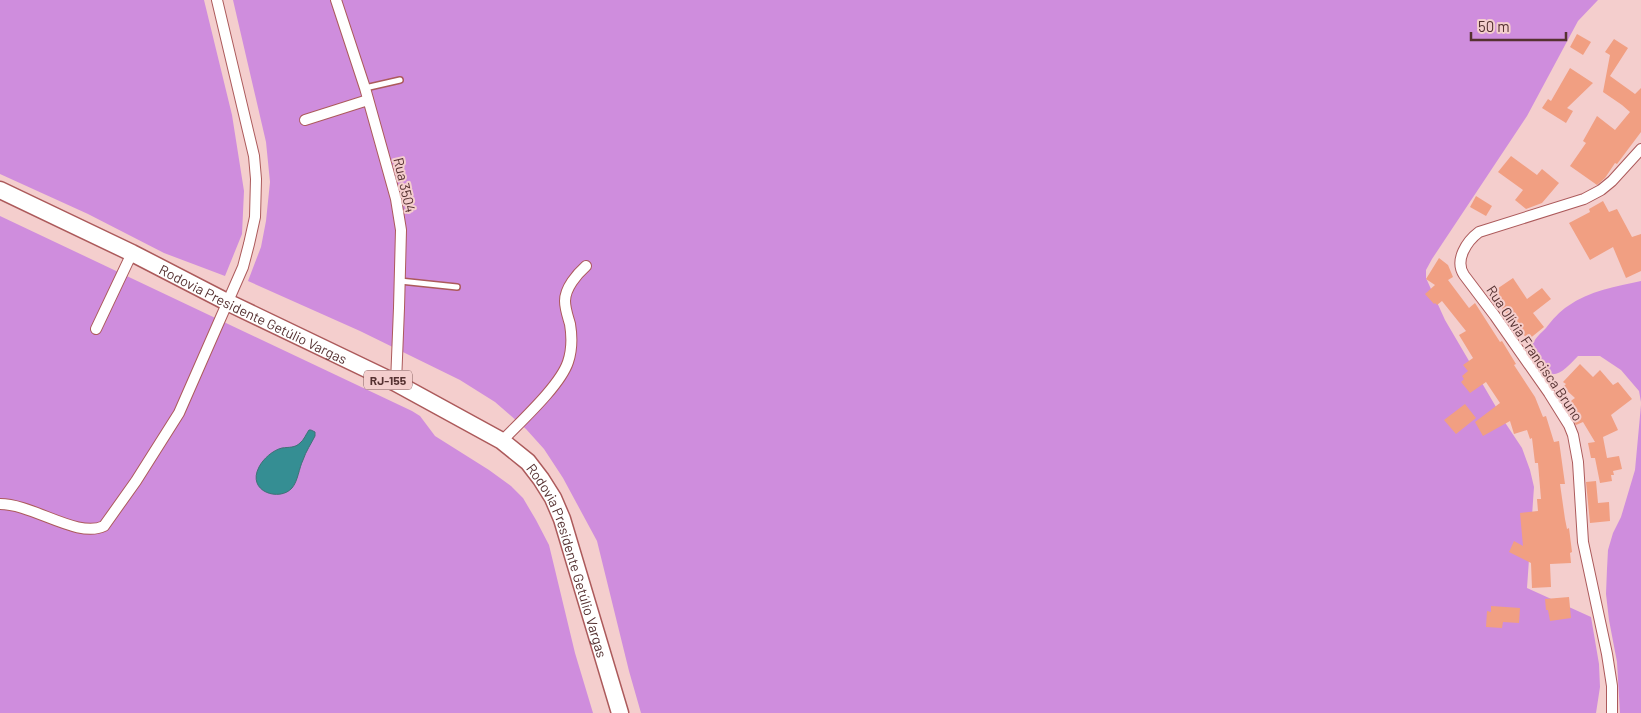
<svg xmlns="http://www.w3.org/2000/svg" width="1641" height="713" font-family="Barlow,sans-serif">
	<style>
		.green { fill: #cf8ddd }
		.water { fill: #358e93; stroke: #3f7276 }
		.building { fill: #f19f82 }
		.lines { fill: none; stroke-linecap: round; stroke-linejoin: round }
		.service-casing { stroke: #ac5a5b; stroke-width: 8 }
		.minor-casing { stroke: #ac5a5b; stroke-width: 12 }
		.primary-casing { stroke: #ac5a5b; stroke-width: 19 }
		.service { stroke: #fff; stroke-width: 5 }
		.minor { stroke: #fff; stroke-width: 10 }
		.primary { stroke: #fff; stroke-width: 16 }
		.labels { text-anchor: middle; dominant-baseline: central; stroke-width: 4; stroke-linejoin: round; paint-order: stroke }
		.shield { fill: #f4cecd; stroke: #856060; stroke-width: 1 }
		.shield-label { font-size: 12px; font-weight: bold; fill: #553131 }
		.street-label { font-size: 14px; fill: #553131; stroke: #f4cecd }
	</style>
	<rect width="100%" height="100%" fill="#f4cecd"/>
	<!-- green -->
	<g class="green">
		<path d="M0 0H204L232 115 244 191 242 234 225 276 164 253 88 214 0 174Z"/>
		<path d="M233 0H1598L1578 21 1527 116 1432 259 1426 270V278L1445 320 1506 424 1522 448 1530 470 1534 487 1527 588 1591 617 1599 664 1600 687 1596 713H641L629 671 597 541 563 478 544 449 526 429 495 402 460 380 360 331 248 281 261 247 266 221 270 182 266 142Z"/>
		<path d="M0 216 412 411 420 416 435 436 489 470 511 486 523 498 536 520 549 545 575 653 593 713H0Z"/>
		<path d="M1641 281V402L1639 391 1621 370 1600 356H1578C1565 369 1553 385 1539 364 1535 359 1531 353 1532 346 1534 339 1541 333 1546 328 1552 320 1560 311 1568 306 1589 291 1617 286 1641 281Z"/>
		<path d="M1641 405V713H1620L1617 662 1609 620 1606 594 1607 569 1608 550 1613 533 1621 517 1635 470Z"/>
	</g>
	<!-- water -->
	<path class="water" d="M309 430H311L315 432V436C311 444 306 451 303 460 299 468 298 481 292 488 280 502 246 492 259 467 263 459 273 450 282 448 289 447 295 448 300 443 304 440 306 434 309 430Z"/>
	<!-- building -->
	<g class="building">
		<path d="M1577 34 1591 42 1583 55 1570 47Z"/>
		<path d="M1614 39 1628 48 1610 76 1635 94 1641 88V132L1617 164 1615 163 1605 178 1597 185 1570 166 1586 143 1583 141 1597 116 1615 130 1630 112 1622 105 1603 92 1610 55 1605 52Z"/>
		<path d="M1570 68 1593 83 1567 108 1573 111 1566 123 1542 108 1548 99 1551 101Z"/>
		<path d="M1511 156 1537 175 1542 169 1559 183 1542 203 1526 209 1515 200 1523 190 1498 172Z"/>
		<path d="M1476 196 1492 206 1486 216 1470 207Z"/>
		<path d="M1603 201 1609 212 1617 209 1632 237 1641 234V271L1626 278 1613 247 1590 260 1569 223 1590 212 1589 209Z"/>
		<path d="M1439 258 1448 265 1453 277 1448 280 1469 308 1475 303 1500 342 1502 341 1516 364 1514 365 1535 397 1543 417 1546 416 1554 442 1559 441 1565 484H1560L1565 519 1567 529 1569 528 1572 552 1570 553 1571 563 1550 564 1551 587 1532 588 1531 563 1509 552 1514 541 1523 546 1520 513 1538 511 1537 499H1541L1538 463H1535L1532 438 1530 439 1527 430 1514 434 1510 421 1483 436 1475 422 1500 403 1486 382 1470 393 1461 382 1464 379 1462 376 1468 371 1463 365 1473 358 1459 335 1466 331 1442 301 1437 305 1435 303 1434 304 1425 294 1435 285 1426 279Z"/>
		<path d="M1513 278 1527 299 1542 288 1551 299 1533 313 1544 327 1528 340 1516 325 1515 326 1491 293Z"/>
		<path d="M1580 364 1593 377 1600 370 1613 385 1618 382 1632 399 1611 415 1618 430 1603 437 1607 458 1619 456 1622 469 1613 471 1614 475H1611L1612 481 1600 483 1595 458H1591L1588 443 1595 442 1583 422 1576 425 1565 405 1575 398 1563 387 1566 384 1563 382Z"/>
		<path d="M1465 404 1476 418 1456 434 1444 420Z"/>
		<path d="M1596 481 1598 503 1609 502 1610 521 1590 523 1586 482Z"/>
		<path d="M1569 597 1571 618 1550 621 1548 610H1546L1545 599Z"/>
		<path d="M1491 606 1520 608 1519 623 1503 622 1502 628 1486 627 1487 611 1491 612Z"/>
	</g>
	<g class="lines">
		<defs>
			<g id="service">
				<path d="M365 88 400 80"/>
				<path d="M400 281 457 287"/>
			</g>
			<g id="minor">
				<path d="M336 0 365 88 396 199 401 230 399 308 396 383"/>
				<path d="M305 120 368 100"/>
				<path d="M96 329 132 253"/>
				<path d="M502 441C520 422 560 386 568 362 572 350 572 336 570 324 568 317 565 309 565 301 565 288 577 274 586 266"/>
				<path d="M0 504C33 504 78 539 104 526L136 481 179 413 243 267 249 244 255 217 256 179 254 156 217 0"/>
				<path d="M1612 713V686L1607 654 1583 542 1578 462 1573 435 1569 425 1549 393 1495 316 1464 275C1454 260 1467 241 1479 232L1584 199 1601 190 1612 181 1641 149"/>
			</g>
			<g id="primary">
				<path id="s1" d="M0 190 132 253 227 302 396 383 502 441 528 462 541 479 553 498 562 519 620 713"/>
			</g>
		</defs>
		<!-- service casing -->
		<use href="#service" class="service-casing"/>
		<!-- minor casing -->
		<use href="#minor" class="minor-casing"/>
		<!-- primary casing -->
		<use href="#primary" class="primary-casing"/>
		<!-- service -->
		<use href="#service" class="service"/>
		<!-- minor -->
		<use href="#minor" class="minor"/>
		<!-- primary -->
		<use href="#primary" class="primary"/>
	</g>
	<g class="labels">
		<!-- shield labels -->
		<rect class="shield" x="364" y="370.5" width="48" height="19" rx="4"/>
		<g class="shield-label">
			<text x="388" y="380">RJ-155</text>
		</g>
		<!-- street labels -->
		<g class="street-label">
			<text transform="translate(405 185) rotate(77)">Rua 3504</text>
			<text stroke="none"><textPath href="#s1" startOffset="282">Rodovia Presidente Getúlio Vargas</textPath></text>
			<text transform="translate(1535 353) rotate(56)">Rua Olívia Francisca Bruno</text>
			<text stroke="none"><textPath href="#s1" startOffset="702">Rodovia Presidente Getúlio Vargas</textPath></text>
		</g>
	</g>
	<!-- scale -->
	<path d="M1471 32v8h95v-8" fill="none" stroke="#553131" stroke-width="2.5"/>
	<text x="1478" y="32" font-size="15" fill="#553131" stroke="#f4cecd" stroke-width="4" paint-order="stroke">50 m</text>
</svg>
